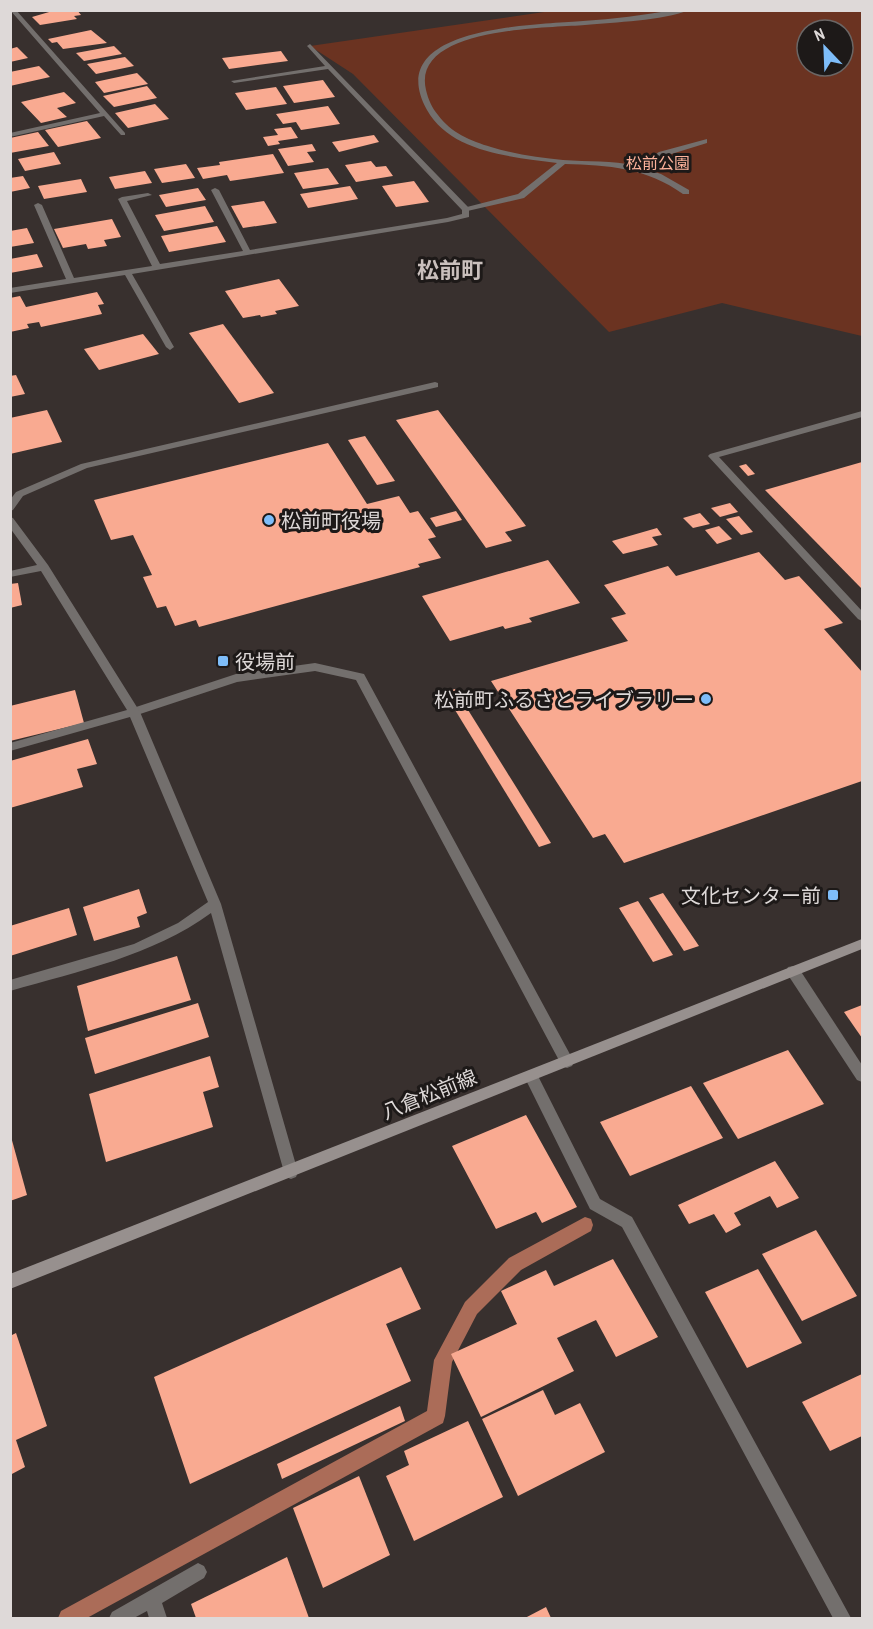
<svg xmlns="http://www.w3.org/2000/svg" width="873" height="1629" font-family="'Archivo Narrow','Noto Sans JP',sans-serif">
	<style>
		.green { fill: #6b3321; fill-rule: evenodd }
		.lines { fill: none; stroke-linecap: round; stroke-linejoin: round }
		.stream { fill: #ab6c58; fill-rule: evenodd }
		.building { fill: #f9aa91 }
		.lane { fill: #736f6d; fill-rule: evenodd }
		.street { fill: #736f6d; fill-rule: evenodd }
		.secondary { fill: #97908e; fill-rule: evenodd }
		.poi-dot { fill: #7ebdf9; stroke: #1d1918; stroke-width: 2 }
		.labels { text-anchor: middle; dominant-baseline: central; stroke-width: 6; stroke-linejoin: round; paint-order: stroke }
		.far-park-label { font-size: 16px; fill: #fcb29b; stroke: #1d1918 }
		.poi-label { font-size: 20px; fill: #ded9d8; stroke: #1d1918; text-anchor: start }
		.street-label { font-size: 20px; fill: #ded9d8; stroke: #1d1918 }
		.far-district-label { font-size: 22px; font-weight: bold; fill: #cac0bd; stroke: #1d1918 }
	</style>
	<rect width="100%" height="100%" fill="#38302e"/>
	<!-- green -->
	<path class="green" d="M558 10 862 11V336L722 303 609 332 353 74 310 46ZM807 30H843V66H807Z"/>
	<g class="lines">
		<!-- stream -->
		<path class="stream" d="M585 1217 591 1219 593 1225 591 1231 521 1270 477 1314 452 1362 445 1416 443 1423 87 1618H58L61 1611 427 1411 434 1360 465 1302 509 1258Z"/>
	</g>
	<!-- building -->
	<g class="building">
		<path d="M56 10H77L81 15 74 16 77 19 40 25 32 17Z"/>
		<path d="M91 30 107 43 63 49 57 42 52 43 48 39Z"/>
		<path d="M114 46 122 54 84 61 76 53Z"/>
		<path d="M17 47 28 58 10 62V49Z"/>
		<path d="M281 51 288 61 229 69 222 58Z"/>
		<path d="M125 57 134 66 96 74 87 64Z"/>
		<path d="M39 66 50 77 10 86V72Z"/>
		<path d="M137 73 148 84 104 93 95 82Z"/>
		<path d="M323 80 335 97 294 103 283 86Z"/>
		<path d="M147 86 157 98 114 107 103 96Z"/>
		<path d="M276 87 287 104 246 110 235 93Z"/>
		<path d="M64 92 76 103 57 108 67 117 41 123 21 102Z"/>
		<path d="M155 104 169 119 128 128 115 113Z"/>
		<path d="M328 106 340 124 301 130 296 122 283 124 276 114Z"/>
		<path d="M87 121 101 138 58 147 45 130Z"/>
		<path d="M291 127 298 138 278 141 280 144 268 146 263 137 278 135 274 129Z"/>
		<path d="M38 132 49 146 10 153V138Z"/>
		<path d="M374 135 379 142 339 152 332 142Z"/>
		<path d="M312 144 316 151 307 152 314 162 288 166 278 149Z"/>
		<path d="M54 152 61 164 25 171 18 159Z"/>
		<path d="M273 154 284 173 230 181 227 175 203 179 197 168 220 165 219 162Z"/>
		<path d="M371 161 376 167 386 166 393 176 356 182 345 165Z"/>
		<path d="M186 164 195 178 162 183 154 169Z"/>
		<path d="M328 168 339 184 303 189 294 173Z"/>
		<path d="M145 171 152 183 115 189 109 177Z"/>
		<path d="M23 176 30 188 10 192V178Z"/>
		<path d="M81 179 87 192 44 199 38 186Z"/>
		<path d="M414 181 429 202 396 207 382 186Z"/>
		<path d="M350 186 358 199 308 208 300 194Z"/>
		<path d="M198 188 206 200 166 207 159 195Z"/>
		<path d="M264 201 277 223 243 228 231 206Z"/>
		<path d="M205 206 214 222 164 231 155 215Z"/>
		<path d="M112 219 121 237 104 240 107 246 88 249 86 244 63 248 54 229Z"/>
		<path d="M217 226 226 242 169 252 161 236Z"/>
		<path d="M27 228 34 243 10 247V231Z"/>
		<path d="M37 254 43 267 10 273V259Z"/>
		<path d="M279 279 299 306 275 311 277 314 261 317 260 315 243 318 225 291Z"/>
		<path d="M97 292 104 304 98 305 102 314 41 327 39 322 27 324 29 328 10 332V298L20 296 26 307Z"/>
		<path d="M223 324 274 393 239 403 189 333Z"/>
		<path d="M143 334 159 354 99 370 84 349Z"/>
		<path d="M16 375 25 394 10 397V376Z"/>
		<path d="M47 410 62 442 10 454V418Z"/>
		<path d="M438 410 526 526 505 532 512 541 486 548 396 420Z"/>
		<path d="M365 436 395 481 377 485 348 440Z"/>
		<path d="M328 443 367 504 399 496 410 513 418 511 436 537 428 539 441 558 418 564 420 567 199 627 196 620 175 626 166 606 157 608 143 577 152 575 133 535 111 540 94 500Z"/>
		<path d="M862 462V589L765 490Z"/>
		<path d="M746 464 755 474 748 476 739 466Z"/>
		<path d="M730 503 738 512 720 517 711 508Z"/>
		<path d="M456 511 462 520 436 527 430 518Z"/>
		<path d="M700 513 710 524 693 528 683 518Z"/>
		<path d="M739 516 753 532 741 535 726 519Z"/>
		<path d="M719 526 732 539 717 544 705 530Z"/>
		<path d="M657 528 662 535 652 537 658 545 623 554 612 541Z"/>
		<path d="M759 552 785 580 799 576 843 623 824 629 862 672V781L624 863 605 834 593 838 491 681 628 641 611 618 626 614 604 585 668 566 676 576Z"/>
		<path d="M548 560 580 603 529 618 532 622 505 629 503 626 450 641 422 596Z"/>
		<path d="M18 583 22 605 10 608V584Z"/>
		<path d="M455 689 551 843 539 847 444 692Z"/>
		<path d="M75 690 84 723 10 741V706Z"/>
		<path d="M88 739 97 764 77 769 83 787 10 808V761Z"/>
		<path d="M139 889 147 913 137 917 140 927 94 941 83 907Z"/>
		<path d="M663 893 699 946 684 951 649 898Z"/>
		<path d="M638 901 673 955 653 962 619 908Z"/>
		<path d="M69 908 77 935 10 956V926Z"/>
		<path d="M177 956 191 1000 88 1031 77 986Z"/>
		<path d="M198 1003 209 1037 95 1074 85 1038Z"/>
		<path d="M862 1005V1038L844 1012Z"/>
		<path d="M788 1050 824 1104 738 1139 703 1083Z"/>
		<path d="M210 1056 219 1087 203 1092 213 1127 106 1162 89 1094Z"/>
		<path d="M691 1086 723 1138 630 1176 600 1122Z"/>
		<path d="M526 1115 577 1207 542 1223 536 1212 496 1229 452 1146Z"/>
		<path d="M10 1133 27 1195 10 1201Z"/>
		<path d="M775 1161 799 1198 777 1208 770 1196 734 1213 741 1225 726 1233 714 1214 689 1224 678 1205Z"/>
		<path d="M816 1230 857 1296 802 1321 762 1254Z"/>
		<path d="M613 1259 658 1337 616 1357 596 1320 557 1338 574 1371 481 1417 451 1354 517 1324 501 1291 546 1270 554 1286Z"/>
		<path d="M401 1267 421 1309 386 1324 411 1381 190 1484 154 1377Z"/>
		<path d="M758 1269 802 1343 747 1368 705 1292Z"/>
		<path d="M16 1333 47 1426 16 1440 25 1467 10 1475V1336Z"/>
		<path d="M862 1374V1436L830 1451 802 1402Z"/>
		<path d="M543 1390 555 1415 580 1403 605 1452 518 1496 482 1419Z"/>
		<path d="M400 1406 405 1421 282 1479 277 1464Z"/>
		<path d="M468 1421 503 1497 414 1541 386 1476 409 1465 404 1451Z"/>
		<path d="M359 1476 390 1555 323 1588 293 1508Z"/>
		<path d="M287 1557 309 1618H196L191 1604Z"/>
		<path d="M546 1607 551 1618H525Z"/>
	</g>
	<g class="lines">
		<!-- lane -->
		<g class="lane">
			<path d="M674 10H689C662 21 615 22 585 25 548 28 411 27 426 90 428 99 432 108 438 115 451 133 471 141 491 147 514 154 540 158 563 160 588 162 612 160 636 166L659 152 707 139V143L665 156 643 168 661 174 689 190V194H683C647 168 608 165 565 164L524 198 463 212V208L518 194 557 163C513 157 451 153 427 110 380 25 537 25 583 21 613 19 644 15 674 10Z"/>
			<path d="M315 663 364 674 572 1058 574 1062 572 1066 567 1068 562 1066 356 680 315 671 237 682 134 716 128 712 130 709 236 674Z"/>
		</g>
		<!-- street -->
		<g class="street">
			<path d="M10 10H16L125 133V135H121L104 116 10 137V133L100 113Z"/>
			<path d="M310 44 469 208V217L448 222 132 274 174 347 170 350 166 347 125 275 10 293V288L66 279 34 205 38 203 42 205 74 278 152 266 118 199 122 197 148 193 152 195 127 201 160 264 243 251 211 190 215 188 219 190 250 250 447 218 462 214V210L328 69 234 83 231 81 325 66 308 47 307 46Z"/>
			<path d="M435 382 438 383V387L87 468 23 496 13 510 10 511V500L16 492 81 464Z"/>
			<path d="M862 411V417L719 457 862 611V621L858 619 708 456 710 454Z"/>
			<path d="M10 517 13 518 48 565 140 712 221 904 298 1172 296 1177 291 1179 286 1177 284 1172 211 913C152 956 79 971 10 991V980L134 944 178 923 208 902 130 717 10 751V743L127 710 41 571 10 577V571L37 565 10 528Z"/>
			<path d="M793 966 798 967 862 1065V1082L857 1080 788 975 786 971 788 967Z"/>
			<path d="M531 1070 536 1072 600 1199 632 1217 851 1618H833L622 1227 590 1209 524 1076 526 1072Z"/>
			<path d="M198 1563 204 1566 207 1572 204 1578 162 1603 167 1618H149L147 1611 134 1618H109L112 1612Z"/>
		</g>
		<!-- secondary -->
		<path class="secondary" d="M862 939V949L10 1289V1274Z"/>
	</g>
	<!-- markers -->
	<g class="poi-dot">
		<circle cx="269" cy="520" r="6"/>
		<rect x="217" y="655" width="12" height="12" rx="3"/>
		<circle cx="706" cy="699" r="6"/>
		<rect x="827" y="889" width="12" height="12" rx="3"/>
	</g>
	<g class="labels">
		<!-- far-park labels -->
		<g class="far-park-label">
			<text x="658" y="163">松前公園</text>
		</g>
		<!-- poi labels -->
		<g class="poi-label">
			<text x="281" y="520">松前町役場</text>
			<text x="235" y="661">役場前</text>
			<text x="694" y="699" text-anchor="end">松前町ふるさとライブラリー</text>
			<text x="821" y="895" text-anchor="end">文化センター前</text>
		</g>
		<!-- street labels -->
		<g class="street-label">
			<text transform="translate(429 1094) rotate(-22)">八倉松前線</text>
		</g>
		<!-- far-district labels -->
		<g class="far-district-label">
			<text x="450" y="270">松前町</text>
		</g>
	</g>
	<!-- border -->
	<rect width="873" height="1629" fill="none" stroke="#ded9d8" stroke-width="24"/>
	<!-- north arrow -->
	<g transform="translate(825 48) rotate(337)"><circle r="28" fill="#1d1918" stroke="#6a6665" stroke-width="1.5"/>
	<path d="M0-4.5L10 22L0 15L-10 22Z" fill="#7ebdf9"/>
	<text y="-9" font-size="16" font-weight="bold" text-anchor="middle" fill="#ded9d8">N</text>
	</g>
</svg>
